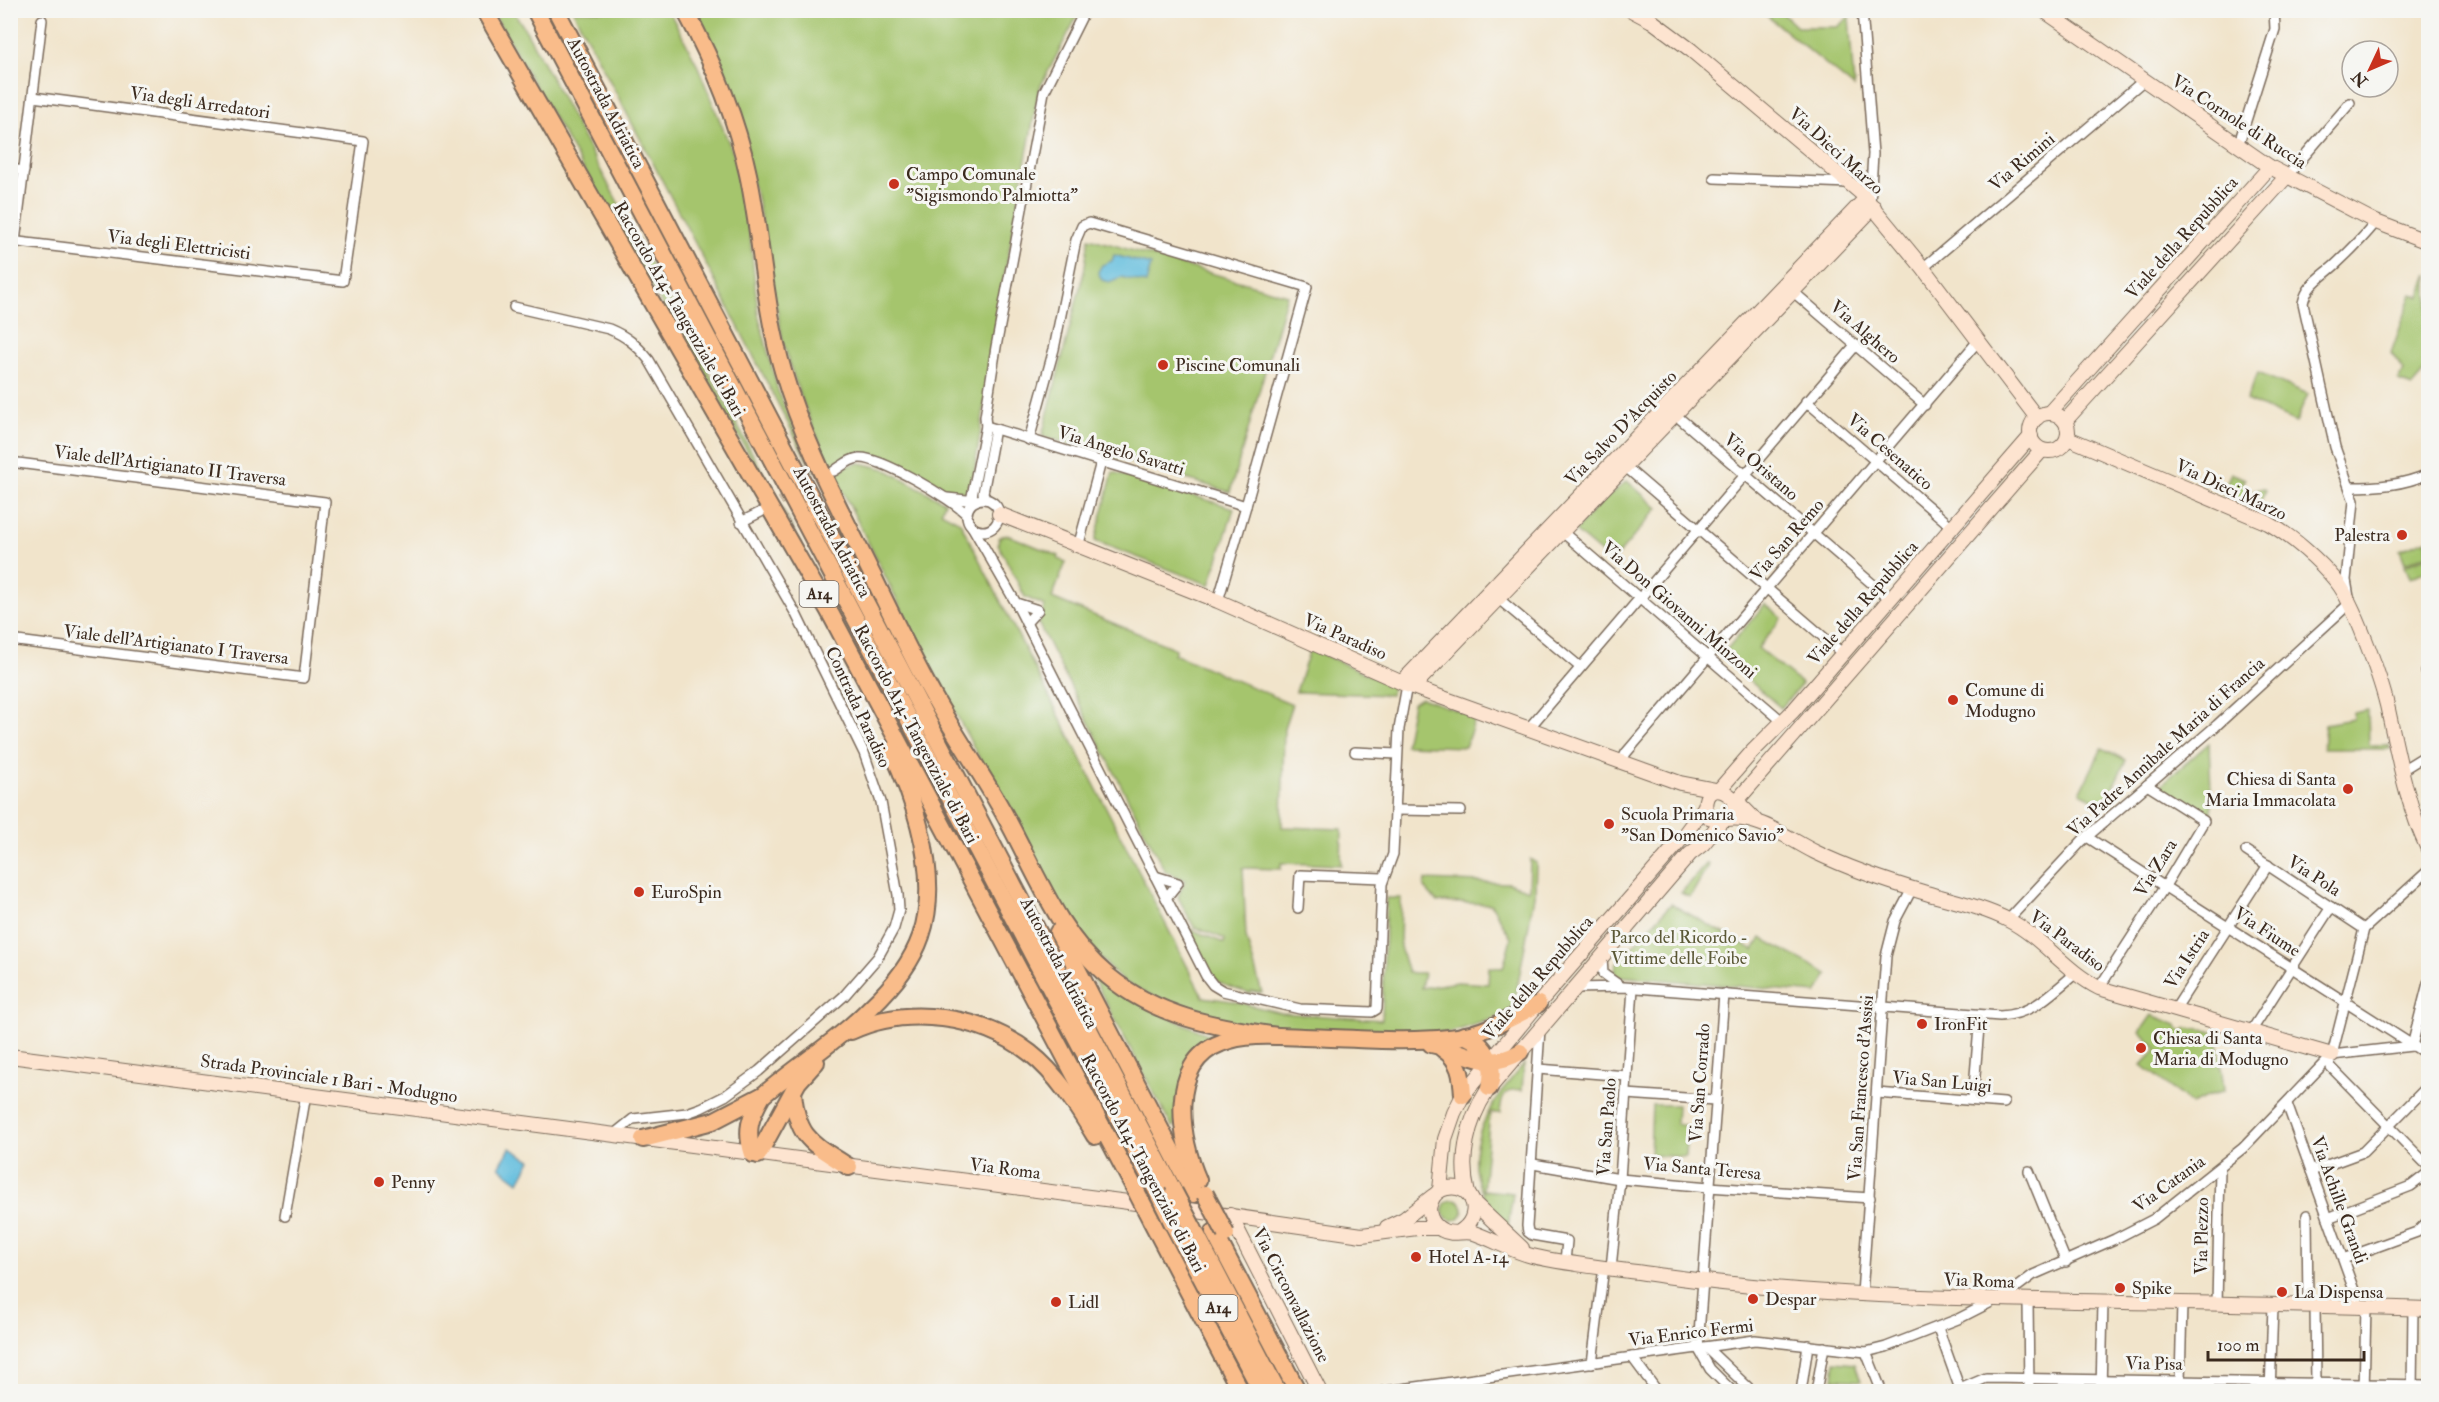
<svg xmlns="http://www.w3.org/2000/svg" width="2439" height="1402" font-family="'IM FELL Double Pica',serif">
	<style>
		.green { fill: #a5c56d; stroke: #707846; stroke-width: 1.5 }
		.water { fill: #5fbcdd; stroke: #4d737e; stroke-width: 1.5 }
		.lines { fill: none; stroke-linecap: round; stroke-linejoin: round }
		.street-tunnel { stroke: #cdbfa8; stroke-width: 9; stroke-dasharray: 9 4.5; stroke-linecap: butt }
		.street-casing { stroke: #7b6b5b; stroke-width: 12 }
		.secondary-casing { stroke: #7b6b5b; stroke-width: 16 }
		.highway-casing { stroke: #7b6b5b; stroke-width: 20 }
		.street { stroke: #fff; stroke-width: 9 }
		.secondary { stroke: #fde4d0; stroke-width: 14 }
		.highway { stroke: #f9bc8a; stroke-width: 16 }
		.highway-bridge-casing { stroke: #7b6b5b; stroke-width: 20; stroke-linecap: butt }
		.highway-bridge { stroke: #f9bc8a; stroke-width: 16 }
		.poi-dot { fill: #c8321e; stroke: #f6f6f2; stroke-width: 2 }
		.labels { text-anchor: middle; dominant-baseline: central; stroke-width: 6; stroke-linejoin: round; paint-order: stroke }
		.shield { fill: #f6f6f2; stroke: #73675e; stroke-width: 1.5 }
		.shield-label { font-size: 16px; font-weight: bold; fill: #3b2a1e }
		.street-label { font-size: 18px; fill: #3b2a1e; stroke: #f6f6f2 }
		.poi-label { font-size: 18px; fill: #3b2a1e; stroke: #f6f6f2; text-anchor: start }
		.park-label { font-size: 18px; fill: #5b5836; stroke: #f6f6f2 }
	</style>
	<rect width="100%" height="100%" fill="#f6f6f2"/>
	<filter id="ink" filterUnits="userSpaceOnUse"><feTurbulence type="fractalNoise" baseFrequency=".0167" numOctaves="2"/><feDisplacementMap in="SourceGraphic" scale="12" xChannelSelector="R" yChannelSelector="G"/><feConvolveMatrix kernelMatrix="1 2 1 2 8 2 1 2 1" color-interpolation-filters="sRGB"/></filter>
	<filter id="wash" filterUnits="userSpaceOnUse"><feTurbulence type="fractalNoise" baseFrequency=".008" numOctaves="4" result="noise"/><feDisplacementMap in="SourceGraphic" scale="24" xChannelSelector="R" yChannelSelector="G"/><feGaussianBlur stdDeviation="1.35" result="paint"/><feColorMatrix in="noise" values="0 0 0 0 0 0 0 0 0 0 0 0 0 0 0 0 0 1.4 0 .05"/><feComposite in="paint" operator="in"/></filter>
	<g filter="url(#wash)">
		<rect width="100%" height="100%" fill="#f1e4cb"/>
		<!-- green -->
		<g class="green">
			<path d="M492 11H513L525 29 801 544Z"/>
			<path d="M573 11H669L696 62 733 153 750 236 758 313 778 391 814 474 707 266Z"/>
			<path d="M691 11H1080L1039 89 1004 278 973 480 970 487 962 494 950 493 949 495C930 484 886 455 867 454 854 454 842 461 831 467 812 427 795 386 783 342L757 197Z"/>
			<path d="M1761 11H1780L1797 27H1837L1849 17 1854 87Z"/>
			<path d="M1089 238 1287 295 1230 492 1042 436 1084 272Z"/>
			<path d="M2428 274V368L2412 386 2399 381 2404 370 2391 353 2412 294 2420 297Z"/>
			<path d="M2258 373 2308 394 2296 422 2246 400Z"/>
			<path d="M860 463 885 469 945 502 941 512 960 522 1203 997 1232 1001 1282 1013 1382 1020 1386 898H1401L1400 947 1408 973H1424L1421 988 1457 982 1488 984 1489 967 1503 968 1511 938 1491 904 1437 902 1424 888 1425 880 1508 883 1529 890 1530 859 1536 863 1535 891 1515 1000 1508 1014 1449 1033 1278 1030 1194 1016 1124 982 1067 924 919 644 834 474 847 466Z"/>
			<path d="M1113 472 1234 508 1210 585 1095 541Z"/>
			<path d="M2231 473 2245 479 2243 485 2251 492 2263 488 2266 490 2257 508 2222 493Z"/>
			<path d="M1627 481 1658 508 1612 562 1575 531 1599 504Z"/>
			<path d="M1003 535H1008L1059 556 1058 559 1066 562 1052 598 1176 649 1174 654 1292 704 1284 728 1282 827 1342 829 1341 865 1281 863V869L1243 868 1246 937 1262 993 1251 991V994C1241 990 1228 988 1219 982 1205 970 1197 944 1188 928L1224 943 1225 939 1194 927 1178 897 1185 880 1165 871 1038 623 1045 606 1025 597 998 544 999 538Z"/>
			<path d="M2426 540 2428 554 2405 563 2400 550Z"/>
			<path d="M2428 556V570L2410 578 2405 565Z"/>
			<path d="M1765 604 1782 618 1758 648 1802 684 1781 708 1721 656Z"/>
			<path d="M1310 649 1392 685 1391 695 1296 692Z"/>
			<path d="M1421 698 1476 717 1465 747 1405 745 1413 703Z"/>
			<path d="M2368 710 2369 745H2389L2390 749H2323L2325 724 2353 719V713Z"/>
			<path d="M2209 743 2212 813H2203L2163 788 2162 784Z"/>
			<path d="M2102 748 2126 760 2104 805 2080 793Z"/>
			<path d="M1707 863 1709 864 1691 896 1689 897 1681 893Z"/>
			<path d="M1671 904 1754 950 1761 938 1828 974 1817 993 1618 976 1615 972 1616 965Z"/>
			<path d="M1096 974 1177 1021 1212 1036 1193 1058 1177 1099 1175 1126 1172 1127 1093 978Z"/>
			<path d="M2152 1015 2177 1025 2178 1029 2184 1031 2186 1028 2217 1032 2224 1090 2191 1104 2142 1065 2157 1049 2140 1032Z"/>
			<path d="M1524 1064 1522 1090C1505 1087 1501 1099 1500 1113H1490L1483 1190 1513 1193 1508 1226C1448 1172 1479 1114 1524 1064Z"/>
			<path d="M1652 1105H1677L1676 1124 1687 1126 1685 1157 1650 1155Z"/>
			<circle cx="1453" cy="1210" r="10"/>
			<path d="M1835 1362 1855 1364 1861 1381 1833 1379Z"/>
		</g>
		<!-- water -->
		<g class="water">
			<path d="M1114 255 1151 265 1146 283 1121 277 1109 282 1102 280 1098 272 1102 265 1112 261Z"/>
			<path d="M510 1148 531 1160 519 1182 499 1167Z"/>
		</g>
	</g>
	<g filter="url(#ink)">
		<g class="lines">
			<!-- street-tunnel -->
			<path class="street-tunnel" d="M768 508 827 475"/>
			<defs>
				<g id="street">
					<path d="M1862 10 1873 154 1870 203"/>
					<path d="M2238 146 2275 29 2274 10"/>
					<path d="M10 169 24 171"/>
					<path d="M2287 176 2350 103"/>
					<path d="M1714 178 1850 183"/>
					<path d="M10 241 343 281 363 141 33 97"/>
					<path d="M15 242 42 20"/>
					<path d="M1923 268 2143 81"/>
					<path d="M1790 289 1925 405"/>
					<path d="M514 307 609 329C626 336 637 345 649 360L796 614 864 753 881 802 898 895 899 910 894 928 878 957 844 996 759 1071 725 1096 701 1108 687 1113 633 1119 613 1135"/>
					<path d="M1806 401 1952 527"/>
					<path d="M1671 411 1890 599"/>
					<path d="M986 426 1246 506"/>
					<path d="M1029 440 1054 349 1076 240 1082 226 1089 223 1307 287 1246 506 1218 601"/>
					<path d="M10 462 325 502 304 678 10 640"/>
					<path d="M1621 463 1842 653"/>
					<path d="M834 471C842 466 849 459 859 458 879 456 953 499 967 515"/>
					<path d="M2351 487C2378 487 2403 485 2428 474"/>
					<path d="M947 498 976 501 972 496 986 426 985 417 996 347 1044 92 1085 10"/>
					<circle cx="983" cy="515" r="16"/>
					<path d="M986 499 983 493 995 429"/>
					<path d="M741 522 761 512"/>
					<path d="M973 528 1016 603 1206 976 1213 985 1223 991 1300 1009 1372 1012 1377 1009 1382 884 1393 854 1399 729 1407 685"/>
					<path d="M1559 529 1782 721"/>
					<path d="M1078 547 1101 462"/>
					<path d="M1494 595 1580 667"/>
					<path d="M1016 603 1038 610 1026 623"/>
					<path d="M2426 672 2428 676"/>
					<path d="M1529 728 1856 345"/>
					<path d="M1355 752 1397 754"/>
					<path d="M1622 761 1626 753 1978 341"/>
					<path d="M2402 770 2428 754"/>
					<path d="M1395 810 1461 811"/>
					<path d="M2087 837 2428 1055"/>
					<path d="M2246 851 2364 929"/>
					<path d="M1155 876 1178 883 1166 898"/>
					<path d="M1298 908 1300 875 1383 878"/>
					<path d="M2008 920 2082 841 2217 725 2350 603 2346 580 2354 501 2335 447 2303 303C2307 284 2322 277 2336 264 2350 251 2364 237 2376 222"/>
					<path d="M1602 957 1603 974 1619 985"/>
					<path d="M1575 988 1624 987 2000 1016C2034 1014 2050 994 2075 974"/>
					<path d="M2099 988 2165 886 2204 821 2147 785"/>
					<path d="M1724 994 1698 1348 1710 1369 1733 1392"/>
					<path d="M2174 1011 2268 865"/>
					<path d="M1540 1029 1527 1226 1528 1232 1532 1235 1567 1241 1565 1261"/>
					<path d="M2250 1033 2331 907"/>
					<path d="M2412 1046 2428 983"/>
					<path d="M2332 1055 2412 1046"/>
					<path d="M2329 1060 2331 1067 2428 1166"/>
					<path d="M1538 1069 1627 1076"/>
					<path d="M1877 1093 2004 1103"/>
					<path d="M1626 1094 1715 1100"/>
					<path d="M1973 1100 1980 1015"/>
					<path d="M2287 1104 2360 1307"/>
					<path d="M1533 1164 1620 1179 1709 1187 1870 1198"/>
					<path d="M2029 1171 2066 1262"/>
					<path d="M2311 1171 2363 1152 2428 1086"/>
					<path d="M2307 1215 2308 1306"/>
					<path d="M285 1216 306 1094"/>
					<path d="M2328 1218 2411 1186 2428 1173"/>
					<path d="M2343 1259 2417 1232 2428 1221"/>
					<path d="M1611 1268 1620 1179 1633 988"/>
					<path d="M1862 1294 1886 956 1895 921 1912 889"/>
					<path d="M2028 1301 2029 1392"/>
					<path d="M2217 1304 2220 1168"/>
					<path d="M2315 1306 2316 1383"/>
					<path d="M1938 1328 1961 1392"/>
					<path d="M1706 1347 1753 1392"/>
					<path d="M1866 1352 1882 1392"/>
					<path d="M1632 1357 1658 1392"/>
					<path d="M1592 1363 1604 1267"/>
					<path d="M2180 1381 2182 1304"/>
					<path d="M1380 1392 1755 1340 1866 1352 1886 1347 1958 1319 2009 1293 2033 1275 2115 1239 2154 1219 2243 1148 2332 1055 2364 929 2428 871"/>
					<path d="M1801 1392 1808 1345"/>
					<path d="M1816 1392 1824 1347"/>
					<path d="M1953 1392 1986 1378 2428 1385"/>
					<path d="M2101 1392 2103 1302"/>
					<path d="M2270 1392 2273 1306"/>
					<path d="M2364 1392 2366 1307"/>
					<path d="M2412 1392 2413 1308"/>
				</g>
				<g id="secondary">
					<path d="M1631 10 1650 20"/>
					<path d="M1643 10 1652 21 1691 50 1862 194 1923 268 2037 418"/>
					<path d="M2043 10 2270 167 2376 222 2428 242"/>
					<circle cx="2049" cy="432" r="19"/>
					<path d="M2049 413 2270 167"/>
					<path d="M2065 421 2287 176"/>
					<path d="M2068 438 2268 523C2293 537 2319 560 2337 582 2354 603 2380 677 2387 705 2398 754 2406 804 2428 849"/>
					<path d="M999 514 1218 601 1407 685 1680 783 1716 790"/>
					<path d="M1402 682 1866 198"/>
					<path d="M1413 687 1874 207"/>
					<path d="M1719 790 1752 752 1793 711 2031 436"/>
					<path d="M1727 819C1759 815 1787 838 1815 852 1850 869 1889 882 1926 893 1953 901 1983 907 2008 920 2042 937 2064 970 2099 988L2332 1055"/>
					<path d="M1755 820C1749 813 1729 793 1722 791 1705 786 1702 806 1709 817L1722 821C1730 817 1734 812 1735 803L2042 450"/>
					<path d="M10 1056 1151 1205"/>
					<path d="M1440 1190 1445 1139 1454 1113 1463 1095 1538 1004 1678 843 1704 808"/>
					<path d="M1468 1194C1459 1159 1467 1122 1487 1091L1690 854 1703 844 1722 821"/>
					<path d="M1472 1201 1522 1248"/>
					<path d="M1176 1208 1362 1235 1417 1228H1438"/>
					<path d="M1230 1215 1320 1392"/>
					<path d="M1387 1227 1404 1219 1433 1196"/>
					<path d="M1459 1232C1484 1218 1475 1183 1447 1188 1440 1189 1433 1195 1431 1202 1426 1212 1432 1225 1442 1230 1452 1236 1464 1230 1474 1233 1494 1240 1512 1251 1532 1256 1575 1266 1621 1269 1665 1276 1775 1291 1886 1297 1996 1299 2140 1303 2284 1304 2428 1309"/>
				</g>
				<g id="highway">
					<path d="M484 10 829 611 1135 1189"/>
					<path d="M535 10 1157 1191"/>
					<path d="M556 10 1174 1192"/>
					<path d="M685 10C713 62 736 116 748 174 762 239 764 307 783 371 801 434 831 492 860 550 886 602 910 656 939 706 958 739 979 770 998 803 1032 861 1055 932 1108 976 1157 1017 1216 1027 1277 1036"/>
					<path d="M1058 932 1194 1194"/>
					<path d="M851 1031C906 1005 981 1015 1030 1053 1057 1074 1077 1106 1095 1136"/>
					<path d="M1464 1035C1486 1044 1497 1065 1489 1088"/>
					<path d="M1431 1044C1466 1050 1485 1073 1520 1052"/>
					<path d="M1443 1049C1460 1060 1462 1076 1463 1095"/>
					<path d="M793 1092C797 1139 812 1143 849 1167"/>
					<path d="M643 1139 713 1121 761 1096"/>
					<path d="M753 1154C745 1131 750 1117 762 1096 797 1066 839 1040 871 1007 891 988 912 962 921 936 941 878 916 804 892 750"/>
					<path d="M758 1155 798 1082 816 1062"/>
					<path d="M1198 1180C1180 1140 1167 1063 1221 1043 1246 1033 1277 1036 1303 1037 1351 1038 1401 1043 1449 1038 1481 1035 1510 1019 1538 1004"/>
					<path d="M1152 1222 1241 1392"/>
					<path d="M1174 1226 1262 1392"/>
					<path d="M1193 1228 1278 1392"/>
					<path d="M1214 1232 1298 1392"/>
				</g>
			</defs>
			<!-- street casing -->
			<use href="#street" class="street-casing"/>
			<!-- secondary casing -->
			<use href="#secondary" class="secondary-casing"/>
			<!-- highway casing -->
			<use href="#highway" class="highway-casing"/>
			<!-- street -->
			<use href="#street" class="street"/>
			<!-- secondary -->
			<use href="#secondary" class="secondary"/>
			<!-- highway -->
			<use href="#highway" class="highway"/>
			<defs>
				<g id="highway-bridge">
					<path d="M1135 1189 1152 1222"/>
					<path d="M1157 1191 1174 1226"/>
					<path d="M1174 1192 1193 1228"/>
					<path d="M1205 1194 1226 1234"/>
				</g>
			</defs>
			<!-- highway-bridge casing -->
			<use href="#highway-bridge" class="highway-bridge-casing"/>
			<!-- highway-bridge -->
			<use href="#highway-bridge" class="highway-bridge"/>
		</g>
	</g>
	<!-- markers -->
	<g class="poi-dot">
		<circle cx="894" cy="184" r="6"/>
		<circle cx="1163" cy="365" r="6"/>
		<circle cx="2402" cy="535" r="6"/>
		<circle cx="1953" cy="700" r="6"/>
		<circle cx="2348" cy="789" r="6"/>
		<circle cx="1609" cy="824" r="6"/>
		<circle cx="639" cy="892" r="6"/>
		<circle cx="1922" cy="1024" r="6"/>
		<circle cx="2141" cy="1048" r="6"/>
		<circle cx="379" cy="1182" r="6"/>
		<circle cx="1416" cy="1257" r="6"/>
		<circle cx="2120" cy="1288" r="6"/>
		<circle cx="2282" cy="1292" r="6"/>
		<circle cx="1753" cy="1299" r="6"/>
		<circle cx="1056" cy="1302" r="6"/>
	</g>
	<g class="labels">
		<!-- shield labels -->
		<g class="shield">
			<rect x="799.5" y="581" width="39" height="26" rx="4.5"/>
			<rect x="1198.5" y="1295" width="39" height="26" rx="4.5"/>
		</g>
		<g class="shield-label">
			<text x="819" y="594">A14</text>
			<text x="1218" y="1308">A14</text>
		</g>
		<!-- street labels -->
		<g class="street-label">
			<text transform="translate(200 103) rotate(8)">Via degli Arredatori</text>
			<text transform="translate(606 103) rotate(62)">Autostrada Adriatica</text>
			<text transform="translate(2239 122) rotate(33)">Via Cornole di Ruccia</text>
			<text transform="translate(1836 151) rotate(42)">Via Dieci Marzo</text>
			<text transform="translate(2022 162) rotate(-40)">Via Rimini</text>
			<text transform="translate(2182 238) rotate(-48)">Viale della Repubblica</text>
			<text transform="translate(179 245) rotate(7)">Via degli Elettricisti</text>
			<text transform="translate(679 309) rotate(60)">Raccordo A14-Tangenziale di Bari</text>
			<text transform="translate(1865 332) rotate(41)">Via Alghero</text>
			<text transform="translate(1621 428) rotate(-46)">Via Salvo D'Acquisto</text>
			<text transform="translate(1121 451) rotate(17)">Via Angelo Savatti</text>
			<text transform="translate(1890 452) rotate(41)">Via Cesenatico</text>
			<text transform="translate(170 466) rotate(7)">Viale dell'Artigianato II Traversa</text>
			<text transform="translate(1761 467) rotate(41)">Via Oristano</text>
			<text transform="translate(2231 490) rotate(25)">Via Dieci Marzo</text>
			<text transform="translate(832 532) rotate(62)">Autostrada Adriatica</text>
			<text transform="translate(1787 540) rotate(-49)">Via San Remo</text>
			<text transform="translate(1863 603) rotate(-49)">Viale della Repubblica</text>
			<text transform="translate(1679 610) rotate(41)">Via Don Giovanni Minzoni</text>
			<text transform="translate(1345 637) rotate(24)">Via Paradiso</text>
			<text transform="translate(176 645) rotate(7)">Viale dell'Artigianato I Traversa</text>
			<text transform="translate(858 707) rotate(65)">Contrada Paradiso</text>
			<text transform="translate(916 734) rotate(62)">Raccordo A14-Tangenziale di Bari</text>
			<text transform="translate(2166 747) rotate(-42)">Via Padre Annibale Maria di Francia</text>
			<text transform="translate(2156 868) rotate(-58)">Via Zara</text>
			<text transform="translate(2314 876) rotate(33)">Via Pola</text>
			<text transform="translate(2267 932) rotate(33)">Via Fiume</text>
			<text transform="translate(2067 941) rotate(37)">Via Paradiso</text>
			<text transform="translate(2187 959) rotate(-57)">Via Istria</text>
			<text transform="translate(1059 963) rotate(62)">Autostrada Adriatica</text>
			<text transform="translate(1538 978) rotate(-49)">Viale della Repubblica</text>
			<text transform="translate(329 1079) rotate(8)">Strada Provinciale 1 Bari - Modugno</text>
			<text transform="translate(1942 1082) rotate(5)">Via San Luigi</text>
			<text transform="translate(1700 1083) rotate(-86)">Via San Corrado</text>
			<text transform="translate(1861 1088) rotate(-86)">Via San Francesco d'Assisi</text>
			<text transform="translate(1607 1127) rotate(-86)">Via San Paolo</text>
			<text transform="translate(1143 1163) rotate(62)">Raccordo A14-Tangenziale di Bari</text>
			<text transform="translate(1005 1169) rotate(7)">Via Roma</text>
			<text transform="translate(1702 1169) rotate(5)">Via Santa Teresa</text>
			<text transform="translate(2169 1184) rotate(-36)">Via Catania</text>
			<text transform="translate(2339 1200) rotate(70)">Via Achille Grandi</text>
			<text transform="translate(2202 1236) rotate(-89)">Via Plezzo</text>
			<text transform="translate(1979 1281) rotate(2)">Via Roma</text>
			<text transform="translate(1291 1295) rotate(63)">Via Circonvallazione</text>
			<text transform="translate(1691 1333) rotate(-7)">Via Enrico Fermi</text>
			<text transform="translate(2154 1364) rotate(1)">Via Pisa</text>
		</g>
		<!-- poi labels -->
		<g class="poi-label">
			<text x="906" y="174">Campo Comunale<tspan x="906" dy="21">"Sigismondo Palmiotta"</tspan></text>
			<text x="1175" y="365">Piscine Comunali</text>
			<text x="2390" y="535" text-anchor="end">Palestra</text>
			<text x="1965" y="690">Comune di<tspan x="1965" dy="21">Modugno</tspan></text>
			<text x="2336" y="779" text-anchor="end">Chiesa di Santa<tspan x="2336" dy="21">Maria Immacolata</tspan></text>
			<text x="1621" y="814">Scuola Primaria<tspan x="1621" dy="21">"San Domenico Savio"</tspan></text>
			<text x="651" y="892">EuroSpin</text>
			<text x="1934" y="1024">IronFit</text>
			<text x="2153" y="1038">Chiesa di Santa<tspan x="2153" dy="21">Maria di Modugno</tspan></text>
			<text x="391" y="1182">Penny</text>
			<text x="1428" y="1257">Hotel A-14</text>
			<text x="2132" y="1288">Spike</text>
			<text x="2294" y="1292">La Dispensa</text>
			<text x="1765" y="1299">Despar</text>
			<text x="1068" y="1302">Lidl</text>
		</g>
		<!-- park labels -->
		<g class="park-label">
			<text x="1679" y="937">Parco del Ricordo -<tspan x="1679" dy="21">Vittime delle Foibe</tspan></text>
		</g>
	</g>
	<!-- margin -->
	<rect width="2439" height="1402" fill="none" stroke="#f6f6f2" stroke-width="36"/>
	<!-- north arrow -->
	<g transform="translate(2370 69) rotate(226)"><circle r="28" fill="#f6f6f2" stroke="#aba49d" stroke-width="1.5"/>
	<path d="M0-4.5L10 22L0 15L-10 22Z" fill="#c8321e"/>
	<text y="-9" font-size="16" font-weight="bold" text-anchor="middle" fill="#3b2a1e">N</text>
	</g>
	<!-- scale -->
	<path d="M2208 1351v9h156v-9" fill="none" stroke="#3b2a1e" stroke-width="3"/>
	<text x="2217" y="1351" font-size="18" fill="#3b2a1e" stroke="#f6f6f2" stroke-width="4.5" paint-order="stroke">100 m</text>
</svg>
